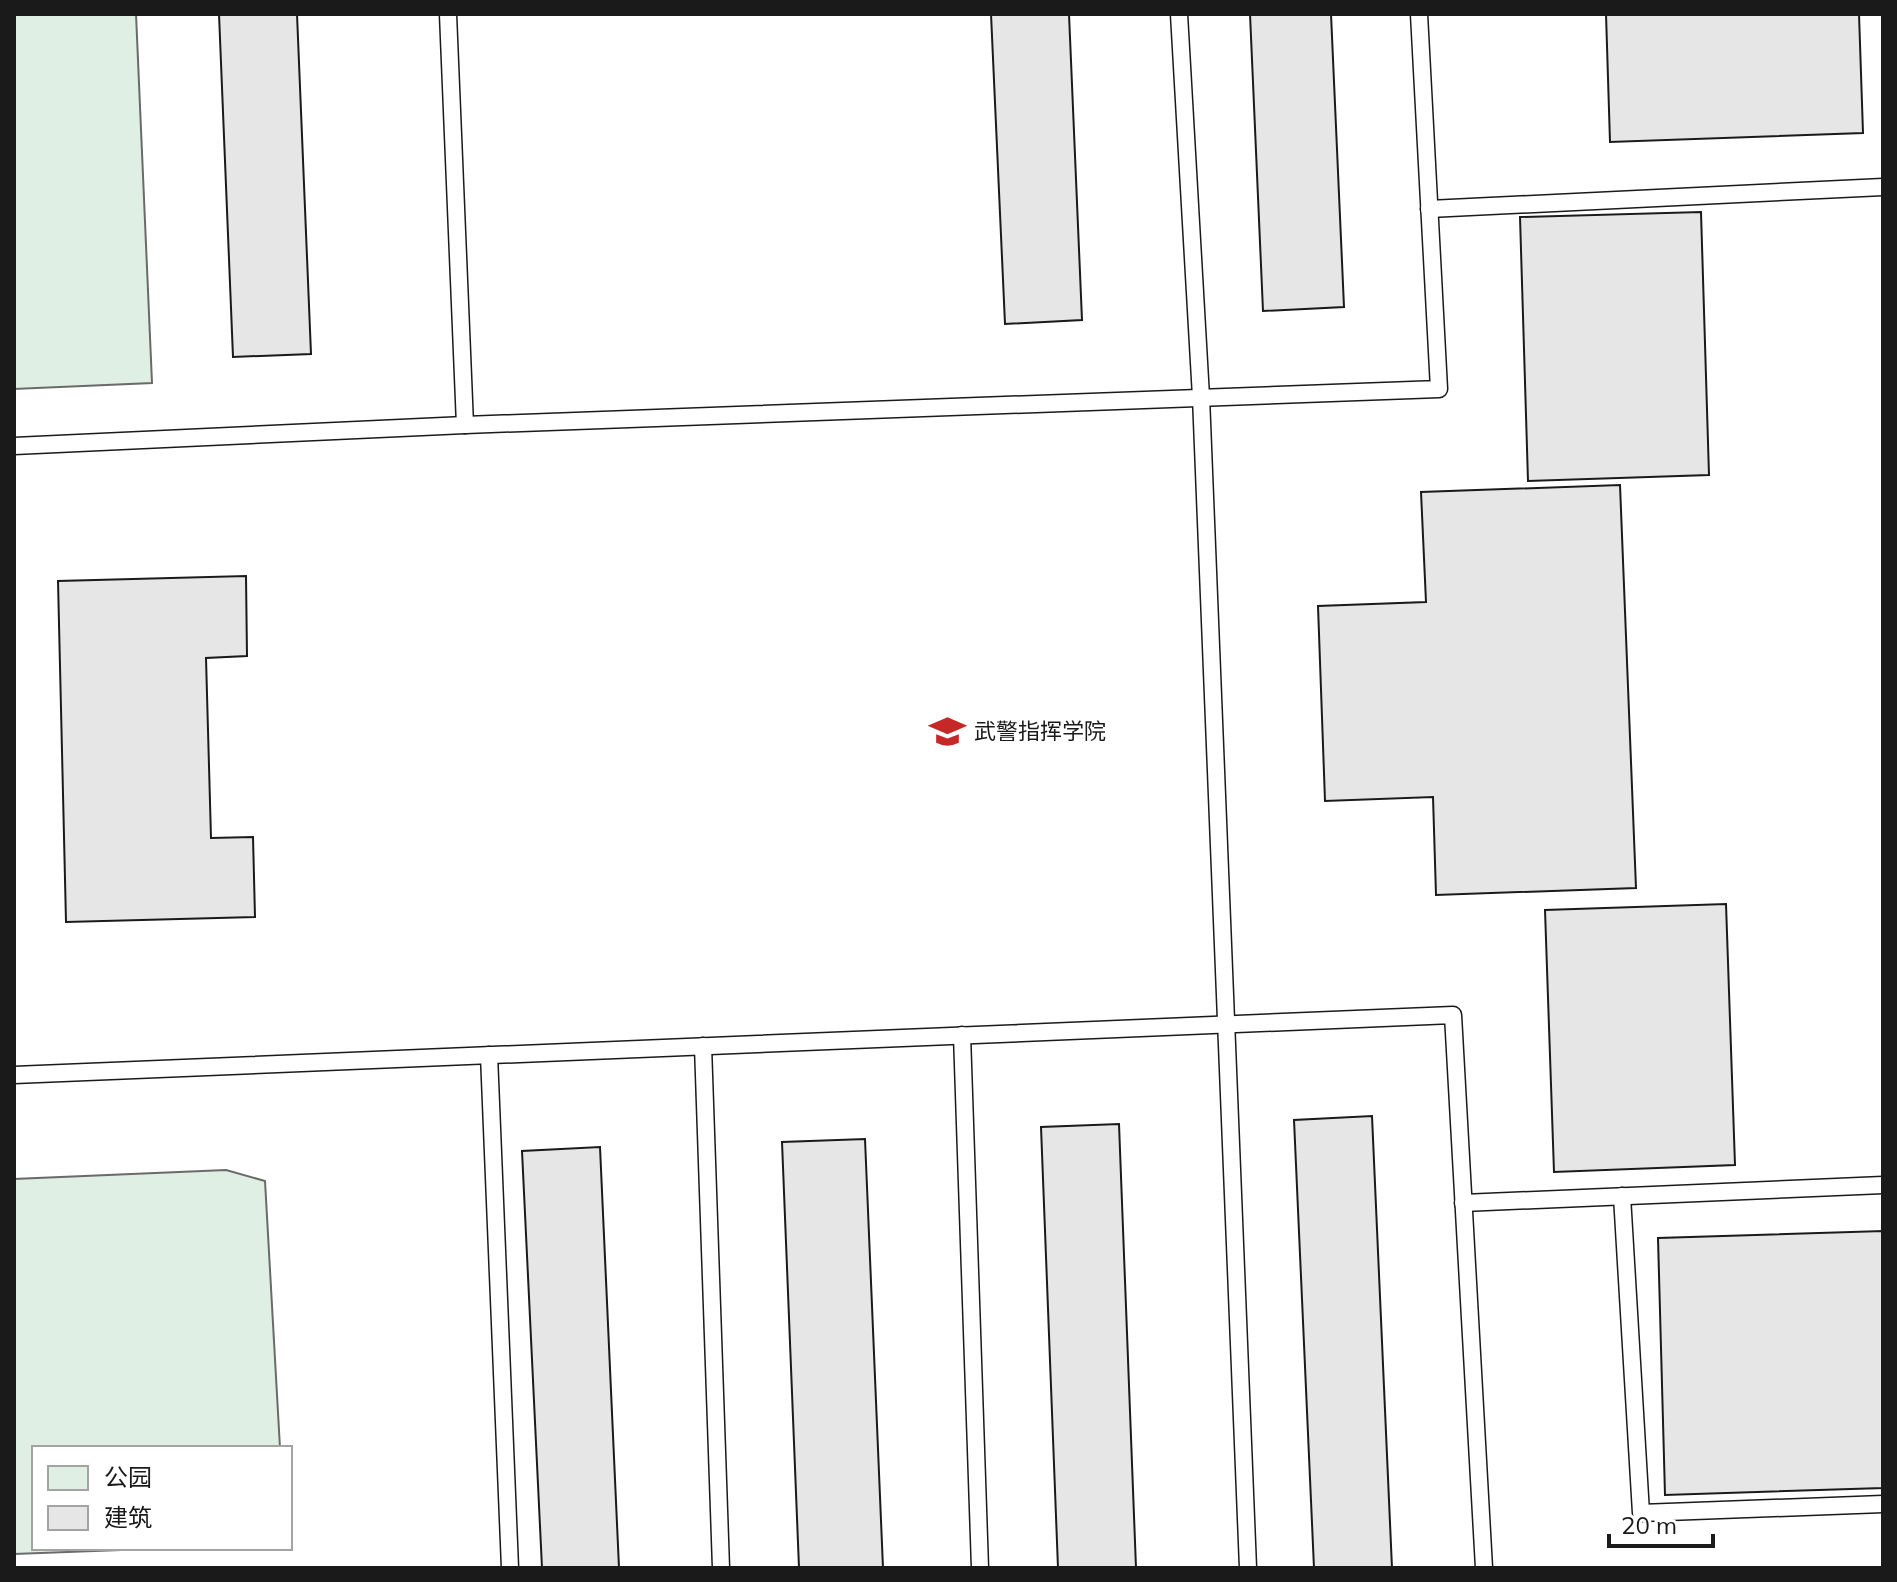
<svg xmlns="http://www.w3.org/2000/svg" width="1897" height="1582" font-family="Mulish,'Noto Sans SC',sans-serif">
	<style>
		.green { fill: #e0efe3; stroke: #6a6a6a; stroke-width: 2 }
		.building { fill: #e6e6e6; stroke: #1a1a1a; stroke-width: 2 }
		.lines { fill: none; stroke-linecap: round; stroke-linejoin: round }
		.service-casing { stroke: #1a1a1a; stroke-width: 19 }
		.service { stroke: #fff; stroke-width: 16 }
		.labels { text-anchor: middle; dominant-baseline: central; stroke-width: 6; stroke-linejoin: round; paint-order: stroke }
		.poi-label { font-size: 22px; fill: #1a1a1a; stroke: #fff; text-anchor: start }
	</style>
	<rect width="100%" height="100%" fill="#fff"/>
	<!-- green -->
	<g class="green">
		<path d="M14 14H136L152 383 14 389Z"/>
		<path d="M226 1170 265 1181 280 1448H34V1548H176L14 1554V1179Z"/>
	</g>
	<!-- building -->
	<g class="building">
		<path d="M219 14H297L311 354 233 357Z"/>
		<path d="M991 14H1069L1082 320 1005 324Z"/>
		<path d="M1250 14H1331L1344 307 1263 311Z"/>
		<path d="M1606 14H1859L1863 133 1610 142Z"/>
		<path d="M1701 212 1709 475 1528 481 1520 217Z"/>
		<path d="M1620 485 1636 888 1436 895 1433 797 1325 801 1318 606 1426 602 1421 492Z"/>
		<path d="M246 576 247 656 206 658 211 838 253 837 255 917 66 922 58 581Z"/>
		<path d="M1726 904 1735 1165 1554 1172 1545 910Z"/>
		<path d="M1372 1116 1392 1568H1314L1294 1120Z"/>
		<path d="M1119 1124 1136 1568H1058L1041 1127Z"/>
		<path d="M865 1139 883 1568H799L782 1142Z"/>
		<path d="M600 1147 619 1568H542L522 1151Z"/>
		<path d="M1883 1231V1488L1665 1495 1658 1238Z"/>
	</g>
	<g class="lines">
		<defs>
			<g id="service">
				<path d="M448 14 465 425"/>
				<path d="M1179 14 1201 397 1248 1568"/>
				<path d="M1429 209 1883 187"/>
				<path d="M14 446 465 425 1439 389 1419 14"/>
				<path d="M962 1035 980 1568"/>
				<path d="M703 1046 721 1568"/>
				<path d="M489 1055 510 1568"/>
				<path d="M14 1075 1453 1015 1484 1568"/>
				<path d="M1622 1196 1641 1513 1883 1504"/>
				<path d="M1463 1203 1883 1185"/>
			</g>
		</defs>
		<!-- service casing -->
		<use href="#service" class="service-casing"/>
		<!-- service -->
		<use href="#service" class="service"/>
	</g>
	<!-- icons -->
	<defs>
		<symbol id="university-bare" viewBox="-9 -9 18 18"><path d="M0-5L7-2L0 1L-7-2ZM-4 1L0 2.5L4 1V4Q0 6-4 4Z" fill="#c62828" stroke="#fff" stroke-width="2.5" paint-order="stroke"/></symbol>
	</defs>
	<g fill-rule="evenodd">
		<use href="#university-bare" x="922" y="706" width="51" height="51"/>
	</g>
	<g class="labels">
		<!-- poi labels -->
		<g class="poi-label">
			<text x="974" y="731">武警指挥学院</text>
		</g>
	</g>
	<!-- border -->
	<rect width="1897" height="1582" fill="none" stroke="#1a1a1a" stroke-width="32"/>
	<!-- legend -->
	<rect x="32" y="1446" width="260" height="104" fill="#ffffff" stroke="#a3a3a3" stroke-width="2"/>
	<rect x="48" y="1466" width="40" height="24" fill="#e0efe3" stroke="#a3a3a3" stroke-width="2"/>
	<text x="104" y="1486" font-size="24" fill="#1a1a1a">公园</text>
	<rect x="48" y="1506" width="40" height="24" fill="#e6e6e6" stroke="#a3a3a3" stroke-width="2"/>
	<text x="104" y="1526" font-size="24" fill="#1a1a1a">建筑</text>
	<!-- scale -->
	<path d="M1609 1534v12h104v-12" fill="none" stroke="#1a1a1a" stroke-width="4"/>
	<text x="1621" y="1534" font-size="24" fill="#1a1a1a" stroke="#ffffff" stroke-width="6" paint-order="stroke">20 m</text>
</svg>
